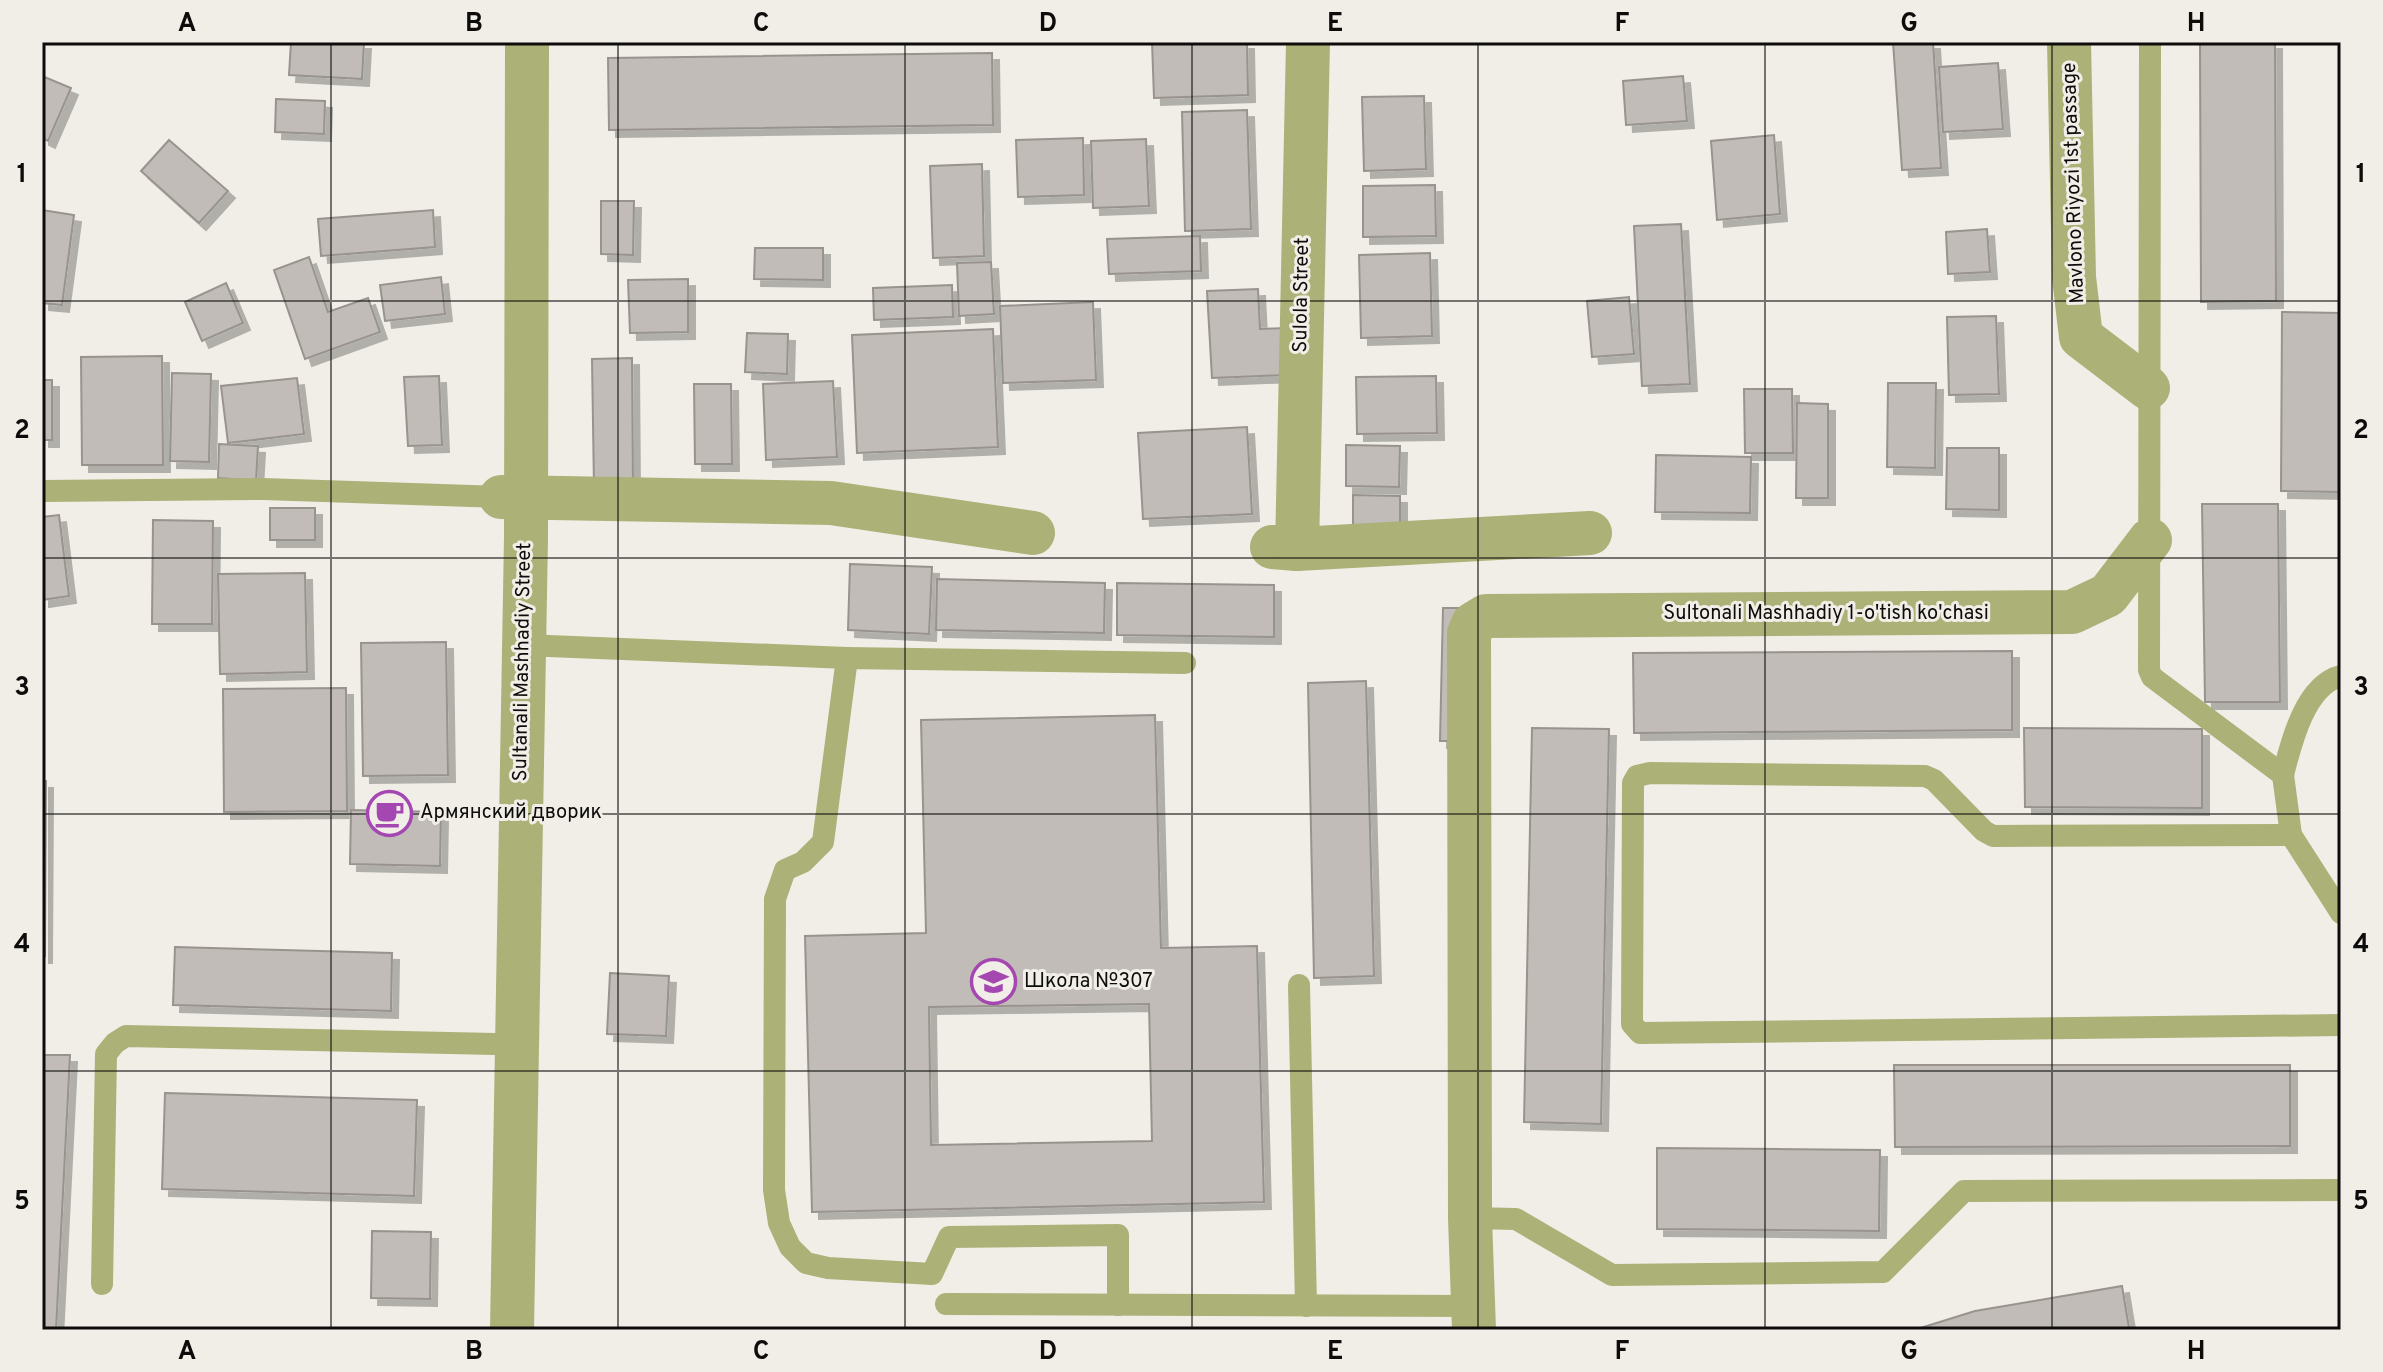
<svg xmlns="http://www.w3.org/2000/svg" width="2383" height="1372" font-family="Overpass,sans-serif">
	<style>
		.building { fill: #c2bcb8; stroke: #99938e; stroke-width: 2; fill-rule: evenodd; filter: url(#shadow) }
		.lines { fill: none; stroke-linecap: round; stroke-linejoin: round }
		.service { stroke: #acb177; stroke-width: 22 }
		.minor { stroke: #acb177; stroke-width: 44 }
		.tertiary { stroke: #acb177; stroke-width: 44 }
		.grid { fill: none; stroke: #0d0c0a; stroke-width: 2; stroke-opacity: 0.55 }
		.labels { text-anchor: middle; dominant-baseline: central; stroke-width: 6; stroke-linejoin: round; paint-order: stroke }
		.street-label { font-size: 20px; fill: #0d0c0a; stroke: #f1eee8 }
		.poi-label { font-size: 20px; fill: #0d0c0a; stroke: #f1eee8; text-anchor: start }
		.neatline { fill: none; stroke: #0d0c0a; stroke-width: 3 }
		.grid-label { font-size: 26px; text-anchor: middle; font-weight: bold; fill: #0d0c0a }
	</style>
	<defs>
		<filter id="shadow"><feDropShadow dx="7" dy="7" stdDeviation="0" flood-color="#0004"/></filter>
	</defs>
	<rect width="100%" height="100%" fill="#f1eee8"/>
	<!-- building -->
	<g class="building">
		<path d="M291 42H364L362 79 289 75Z"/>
		<path d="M1152 42H1247L1248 95 1154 98Z"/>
		<path d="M1893 42H1933L1941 168 1902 170Z"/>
		<path d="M2200 42H2275L2276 301 2201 302Z"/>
		<path d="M992 53 993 125 609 130 608 58Z"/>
		<path d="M1998 63 2003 129 1943 132 1939 67Z"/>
		<path d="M42 76 71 88 48 141 42 138Z"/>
		<path d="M1683 76 1687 121 1626 125 1623 81Z"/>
		<path d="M1424 96 1426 169 1364 171 1362 97Z"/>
		<path d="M276 99 325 101 324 134 275 132Z"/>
		<path d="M1247 110 1251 229 1185 231 1182 112Z"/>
		<path d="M1774 135 1780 214 1717 220 1711 141Z"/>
		<path d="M1083 138 1084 195 1018 197 1016 140Z"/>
		<path d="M1146 139 1149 206 1093 208 1091 141Z"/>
		<path d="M169 140 228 191 199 223 141 171Z"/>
		<path d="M982 164 984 256 933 258 930 166Z"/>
		<path d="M1435 185 1436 236 1363 237V186Z"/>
		<path d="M601 201H634L633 255 601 254Z"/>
		<path d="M42 210 74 215 62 305 42 303Z"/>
		<path d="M433 210 435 247 321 256 318 219Z"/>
		<path d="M1681 224 1690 384 1642 386 1634 226Z"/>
		<path d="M1987 229 1990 272 1948 274 1946 232Z"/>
		<path d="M1200 236 1201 271 1109 274 1107 239Z"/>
		<path d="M755 248H823V280L754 279Z"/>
		<path d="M1430 253 1432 336 1361 338 1359 255Z"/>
		<path d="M309 257 328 312 368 298 380 332 305 359 274 270Z"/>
		<path d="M991 262 994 314 959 316 957 263Z"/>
		<path d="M441 277 445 314 385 321 380 285Z"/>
		<path d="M688 279V332L630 333 628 280Z"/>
		<path d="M226 283 243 323 202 341 185 302Z"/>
		<path d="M952 285 953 317 874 320 873 288Z"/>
		<path d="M1258 289 1260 329 1285 328 1287 375 1212 378 1207 291Z"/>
		<path d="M1629 297 1634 354 1592 357 1587 301Z"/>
		<path d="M1093 302 1096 380 1003 383 1000 306Z"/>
		<path d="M2282 312 2341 313V492L2281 491Z"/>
		<path d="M1996 316 1999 394 1949 395 1947 317Z"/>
		<path d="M993 329 998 447 857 453 852 335Z"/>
		<path d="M747 333 788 334 787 374 745 372Z"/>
		<path d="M162 356 163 465H82L81 357Z"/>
		<path d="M632 358 633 487H594L592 359Z"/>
		<path d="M172 373 211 374 209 462 170 461Z"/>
		<path d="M439 376 442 445 408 446 404 377Z"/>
		<path d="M1436 376 1437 433 1357 434 1356 377Z"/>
		<path d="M297 378 304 434 228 443 221 386Z"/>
		<rect x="42" y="380" width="10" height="60"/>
		<path d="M833 381 837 457 766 460 763 384Z"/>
		<path d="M1888 383H1936L1935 468 1887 467Z"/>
		<path d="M694 384H731L732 464H695Z"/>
		<path d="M1744 389H1792L1793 453H1745Z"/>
		<path d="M1797 403 1828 404V498H1796Z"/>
		<path d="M1247 427 1252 514 1143 519 1138 433Z"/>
		<path d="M219 444 258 446 256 481 218 478Z"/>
		<path d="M1346 445 1400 446 1399 487 1346 486Z"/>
		<path d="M1947 448H1999V510L1946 509Z"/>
		<path d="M1656 455 1751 457 1750 513 1655 512Z"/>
		<path d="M1353 495 1400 496V531H1353Z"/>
		<path d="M2202 504H2278L2280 702H2205Z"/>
		<rect x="270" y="508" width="45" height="32"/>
		<path d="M59 515 69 596 42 600V517Z"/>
		<path d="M153 520 213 521 212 624H152Z"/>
		<path d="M850 564 932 567 929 634 848 630Z"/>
		<path d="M305 573 307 672 220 674 218 574Z"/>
		<path d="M937 579 1105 583 1104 633 936 630Z"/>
		<path d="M1117 583 1274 585V637L1117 635Z"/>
		<path d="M1443 608H1466L1464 741H1440Z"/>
		<path d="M446 642 448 775 363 776 361 643Z"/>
		<path d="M2012 651V730L1634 733 1633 653Z"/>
		<path d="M1366 681 1374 976 1314 978 1308 683Z"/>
		<path d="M346 688 347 811 224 812 223 689Z"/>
		<path d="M1155 715 1161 948 1257 946 1264 1202 812 1212 805 936 926 933 921 720ZM1149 1004 1152 1141 931 1145 929 1007Z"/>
		<path d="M1532 728 1609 729 1601 1124 1524 1122Z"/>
		<path d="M2024 728 2202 729V808L2025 807Z"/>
		<path d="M42 781H46L45 956H42Z"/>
		<path d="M351 810 441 812 440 866 350 864Z"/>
		<path d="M175 947 392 953 391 1011 173 1005Z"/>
		<path d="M610 973 669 976 666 1036 607 1034Z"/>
		<path d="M42 1055H70L56 1330H42Z"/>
		<path d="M1894 1065H2290V1146L1895 1147Z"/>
		<path d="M165 1093 417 1100 414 1196 162 1189Z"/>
		<path d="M1657 1148 1880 1150 1879 1231 1657 1229Z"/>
		<path d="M372 1231 431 1232 430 1299 371 1298Z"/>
		<path d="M2122 1286 2129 1328 1914 1330 1975 1311Z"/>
	</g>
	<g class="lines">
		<!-- service -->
		<g class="service">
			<path d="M2150 42 2149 670 2152 677 2283 775 2291 835 2341 913"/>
			<path d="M42 491 263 489 501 497"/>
			<path d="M524 645 847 658"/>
			<path d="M2283 775C2291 743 2305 685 2341 676"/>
			<path d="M2291 835 1993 836 1984 831 1934 780 1925 776 1650 773 1637 776 1633 783 1632 1024 1640 1033 2341 1025"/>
			<path d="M1299 985 1306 1306"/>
			<path d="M1470 1218 1516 1219 1612 1275 1883 1272 1964 1191 2341 1190"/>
			<path d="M102 1284 106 1054 115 1043 126 1036 495 1044"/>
			<path d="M946 1304 1473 1306"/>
			<path d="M1118 1305V1235L949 1237 932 1274 828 1268 806 1263 790 1247 779 1223 774 1190 775 899 785 870 803 862 823 842 847 658 1185 663"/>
		</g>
		<!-- minor -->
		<g class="minor">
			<path d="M2069 42 2074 277 2081 337 2148 388"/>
			<path d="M501 497 831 503 1033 533"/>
			<path d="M1272 547 1297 549 1590 533"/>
			<path d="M1297 549 1308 42"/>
			<path d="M1474 1330 1470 1218 1469 634 1473 624 1486 616 2072 612 2108 595 2150 540"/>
		</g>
		<!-- tertiary -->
		<path class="tertiary" d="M512 1330 526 537 527 42"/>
	</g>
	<!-- grid -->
	<path class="grid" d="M331 42V1330M618 42V1330M905 42V1330M1192 42V1330M1478 42V1330M1765 42V1330M2052 42V1330M42 301H2341M42 558H2341M42 814H2341M42 1071H2341"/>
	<!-- icons -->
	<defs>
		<symbol id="cafe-ring" viewBox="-11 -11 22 22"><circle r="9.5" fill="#f1eee8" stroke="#a547b1" stroke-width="1.5"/><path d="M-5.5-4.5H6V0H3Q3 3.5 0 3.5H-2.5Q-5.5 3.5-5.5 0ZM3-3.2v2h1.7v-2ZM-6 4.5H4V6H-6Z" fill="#a547b1"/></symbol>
		<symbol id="school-ring" viewBox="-11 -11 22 22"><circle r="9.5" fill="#f1eee8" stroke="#a547b1" stroke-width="1.5"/><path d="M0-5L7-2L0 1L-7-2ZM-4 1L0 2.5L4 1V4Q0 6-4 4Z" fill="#a547b1"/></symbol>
	</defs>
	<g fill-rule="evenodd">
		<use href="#cafe-ring" x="364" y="788" width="51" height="51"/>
		<use href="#school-ring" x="968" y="956" width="51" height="51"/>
	</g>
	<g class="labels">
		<!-- street labels -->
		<g class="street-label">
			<text transform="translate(2074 183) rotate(-92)">Mavlono Riyozi 1st passage</text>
			<text transform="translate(1302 295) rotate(-89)">Sulola Street</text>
			<text x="1826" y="614">Sultonali Mashhadiy 1-o'tish ko'chasi</text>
			<text transform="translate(523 662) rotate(-89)">Sultаnali Mashhadiy Street</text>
		</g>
		<!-- poi labels -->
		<g class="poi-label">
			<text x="420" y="813">Армянский дворик</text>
			<text x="1024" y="982">Школа №307</text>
		</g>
	</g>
	<!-- border -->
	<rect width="2383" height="1372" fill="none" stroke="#f1eee8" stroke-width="88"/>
	<rect x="44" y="44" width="2295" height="1284" class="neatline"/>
	<g class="grid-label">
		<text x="187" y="31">A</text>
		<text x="474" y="31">B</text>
		<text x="761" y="31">C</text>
		<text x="1048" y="31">D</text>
		<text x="1335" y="31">E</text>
		<text x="1622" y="31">F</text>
		<text x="1909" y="31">G</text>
		<text x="2196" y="31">H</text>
		<text x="22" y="182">1</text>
		<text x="2361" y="182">1</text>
		<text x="22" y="438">2</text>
		<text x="2361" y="438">2</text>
		<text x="22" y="695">3</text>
		<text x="2361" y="695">3</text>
		<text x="22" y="952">4</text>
		<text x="2361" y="952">4</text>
		<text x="22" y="1209">5</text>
		<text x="2361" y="1209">5</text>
		<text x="187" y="1359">A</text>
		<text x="474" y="1359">B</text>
		<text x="761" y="1359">C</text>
		<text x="1048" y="1359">D</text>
		<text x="1335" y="1359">E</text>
		<text x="1622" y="1359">F</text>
		<text x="1909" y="1359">G</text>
		<text x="2196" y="1359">H</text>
	</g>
</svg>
